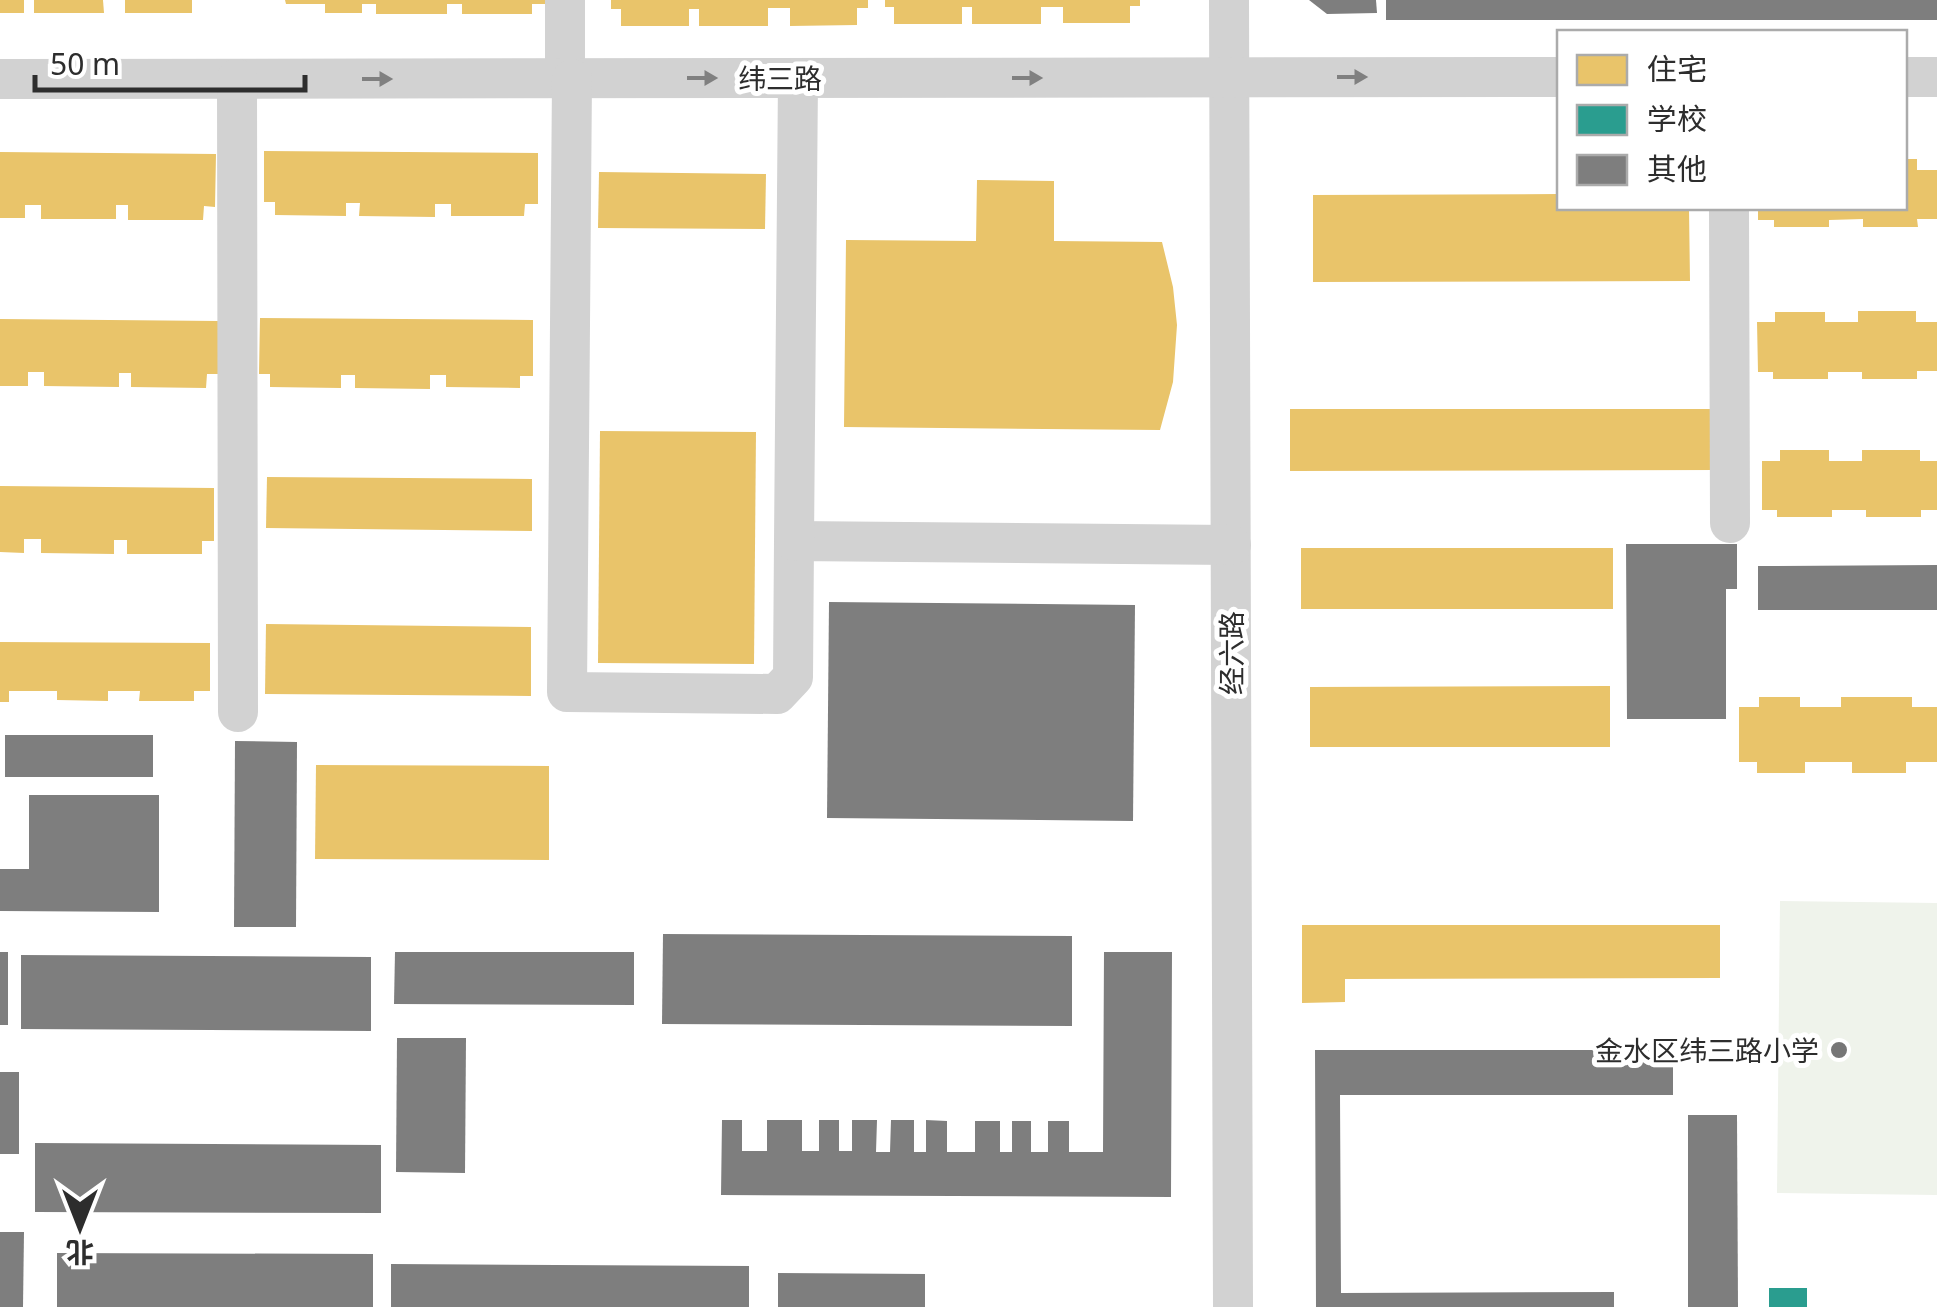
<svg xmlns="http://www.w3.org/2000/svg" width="1937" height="1307" font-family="'Noto Sans','Noto Sans SC',sans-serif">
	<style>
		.green { fill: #eff3eb }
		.homes { fill: #e9c46a }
		.schools { fill: #2a9d8f }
		.building { fill: #7e7e7e }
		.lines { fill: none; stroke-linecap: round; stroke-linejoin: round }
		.minor { stroke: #d2d2d2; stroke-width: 40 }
		.oneway { fill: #808080 }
		.poi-dot { fill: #767676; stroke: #fff; stroke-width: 4 }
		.labels { text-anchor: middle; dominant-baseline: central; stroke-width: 10; stroke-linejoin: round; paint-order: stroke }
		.street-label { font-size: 28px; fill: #2d2d2d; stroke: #fff }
		.poi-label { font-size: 28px; fill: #2d2d2d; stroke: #fff; text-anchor: end }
	</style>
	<rect width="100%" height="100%" fill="#fff"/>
	<!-- green -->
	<path class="green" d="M1780 901 1937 903V1195L1777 1193Z"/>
	<!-- homes -->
	<g class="homes">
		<rect x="0" y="0" width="24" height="13"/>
		<path d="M34 0H103L104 13H34Z"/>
		<rect x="125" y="0" width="67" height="13"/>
		<path d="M285 0H547V4H532V14H462V4H447V14H376V4H362V13H325V4H286Z"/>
		<path d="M611 0H868V8H857V25L790 26V8H768V26H699V9H689V26H621V9H611Z"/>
		<path d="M885 0H1140V6H1130V23H1063V7H1041V24H972V7H962V24H894V7H885Z"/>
		<path d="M264 151 538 153V204H525L524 216H451V204H435V217L359 216 360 203H346V216L275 215V202H264Z"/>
		<path d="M0 152 216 154 215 207 204 206 203 220H128V205H116V219H41V205H25V218H0Z"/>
		<path d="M1904 159H1917V170H1937V219H1917L1918 227H1863V219L1829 220V227H1774V220H1758V208H1904Z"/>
		<path d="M599 172 766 174 765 229 598 228Z"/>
		<path d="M977 180 1054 181V241L1162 242 1173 287 1177 325 1173 382 1160 430 844 427 846 240 976 241Z"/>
		<path d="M1560 194V208H1689L1690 281 1313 282V195Z"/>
		<path d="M1858 311H1916V322H1937V371H1917V379H1862V372H1828V379H1773V372H1758L1757 322H1775V312H1825V322H1858Z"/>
		<path d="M260 318 533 320V376H520V388L446 387V375H430V389L355 388V375H341V388L270 387V374H259Z"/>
		<path d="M0 319 218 321V374H207L206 388 131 387V373H119V387L44 386V372H28V386H0Z"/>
		<path d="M1290 409H1718V470L1290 471Z"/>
		<path d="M600 431 756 432 754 664 598 663Z"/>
		<path d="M1780 450H1829V461H1862V450H1920V461H1937V510H1921V517H1866V510H1832V517H1777V510H1762V461H1780Z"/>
		<path d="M267 477 532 479V531L266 528Z"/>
		<path d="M0 486 214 488V541H202V554H127V540H114V554L41 553V539H24V553L0 552Z"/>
		<rect x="1301" y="548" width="312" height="61"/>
		<path d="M266 624 531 627V696L265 694Z"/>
		<path d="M0 642 210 643V691H194V701H139L140 691H108V701L57 700V691H9V702H0Z"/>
		<path d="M1610 686V747H1310V687Z"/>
		<path d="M1759 697H1800V707H1841V697H1912V707H1937V762H1906V773H1852V762H1805V773H1757V762H1739V707H1759Z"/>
		<path d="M316 765 549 766V860L315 859Z"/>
		<path d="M1302 925H1720V978L1345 979V1002L1302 1003Z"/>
	</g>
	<!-- schools -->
	<rect class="schools" x="1769" y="1288" width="38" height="19"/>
	<!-- building -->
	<g class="building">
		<path d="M1309 0H1376L1377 13 1327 14Z"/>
		<rect x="1386" y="0" width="551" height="20"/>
		<path d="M1626 544H1737V589H1726V719H1627Z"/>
		<path d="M1937 565V610H1758V566Z"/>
		<path d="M829 602 1135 605 1133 821 827 818Z"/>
		<rect x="5" y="735" width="148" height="42"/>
		<path d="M235 741 297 742 296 927H234Z"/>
		<path d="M29 795H159V912L0 911V869H29Z"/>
		<path d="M663 934 1072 936V1026L662 1024Z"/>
		<rect x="0" y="952" width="8" height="73"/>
		<path d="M395 952H634V1005L394 1004Z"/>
		<path d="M1104 952H1172L1171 1197 721 1195 722 1120H742V1151H767V1120H802V1151H819V1120H839V1151H852V1120H877L876 1152H890L891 1120H914V1152H926V1120L947 1121V1152H975V1121H1000V1152H1012V1121H1031V1152H1048V1121H1069V1152H1103Z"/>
		<path d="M21 955 371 957V1031L21 1029Z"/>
		<path d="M397 1038H466L465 1173 396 1172Z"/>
		<path d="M1315 1050H1673V1095H1340L1341 1293 1614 1292V1307H1316Z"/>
		<rect x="0" y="1072" width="19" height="82"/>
		<path d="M1688 1115H1737L1738 1307H1688Z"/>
		<path d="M35 1143 381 1145V1213L35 1212Z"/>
		<path d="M0 1232H24L23 1307H0Z"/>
		<path d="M57 1253 373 1254V1307H57Z"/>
		<path d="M391 1264 749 1266V1307H391Z"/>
		<path d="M778 1273 925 1274V1307H778Z"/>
	</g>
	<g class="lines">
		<!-- minor -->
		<g class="minor">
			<path d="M565 0V79"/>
			<path d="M1229 0 1233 1307"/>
			<path d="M1904 77H1937"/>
			<path d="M0 79 1560 77"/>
			<path d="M237 79 238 712"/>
			<path d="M572 79 567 692 777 694 793 677 794 541 1231 545"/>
			<path d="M1729 208 1730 523"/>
			<path d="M794 541 798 78"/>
		</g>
	</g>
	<!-- one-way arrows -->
	<defs><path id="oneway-solid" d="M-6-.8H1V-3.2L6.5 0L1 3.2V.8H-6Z" transform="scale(2.5)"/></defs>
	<g class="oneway">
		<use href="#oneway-solid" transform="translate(1352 77)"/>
		<use href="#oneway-solid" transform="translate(702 78)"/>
		<use href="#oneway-solid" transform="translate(1027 78)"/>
		<use href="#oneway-solid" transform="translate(377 79)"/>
	</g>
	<!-- markers -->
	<circle class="poi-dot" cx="1839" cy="1050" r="10"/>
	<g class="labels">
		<!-- street labels -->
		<g class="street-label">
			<text x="780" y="78">纬三路</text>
			<text transform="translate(1231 653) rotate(-90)">经六路</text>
		</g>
		<!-- poi labels -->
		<g class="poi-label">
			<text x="1819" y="1050">金水区纬三路小学</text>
		</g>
	</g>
	<!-- legend -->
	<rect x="1557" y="30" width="350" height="180" fill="#ffffff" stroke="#ababab" stroke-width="2.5"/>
	<rect x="1577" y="55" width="50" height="30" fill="#e9c46a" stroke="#ababab" stroke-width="2.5"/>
	<text x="1647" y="80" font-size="30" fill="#2d2d2d">住宅</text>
	<rect x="1577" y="105" width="50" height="30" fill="#2a9d8f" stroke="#ababab" stroke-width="2.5"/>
	<text x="1647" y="130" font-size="30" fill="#2d2d2d">学校</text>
	<rect x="1577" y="155" width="50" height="30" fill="#7e7e7e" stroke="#ababab" stroke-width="2.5"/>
	<text x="1647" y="180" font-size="30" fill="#2d2d2d">其他</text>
	<!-- north arrow -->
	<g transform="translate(80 1227) rotate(180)" stroke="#ffffff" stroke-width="8" paint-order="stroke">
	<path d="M0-8L18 38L0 25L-18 38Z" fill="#2d2d2d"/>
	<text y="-15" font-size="28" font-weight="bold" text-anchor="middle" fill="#2d2d2d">北</text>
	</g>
	<!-- scale -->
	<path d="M35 75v15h270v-15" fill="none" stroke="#2d2d2d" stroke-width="5"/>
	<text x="50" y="75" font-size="30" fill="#2d2d2d" stroke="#ffffff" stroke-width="8" paint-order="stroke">50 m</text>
</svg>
